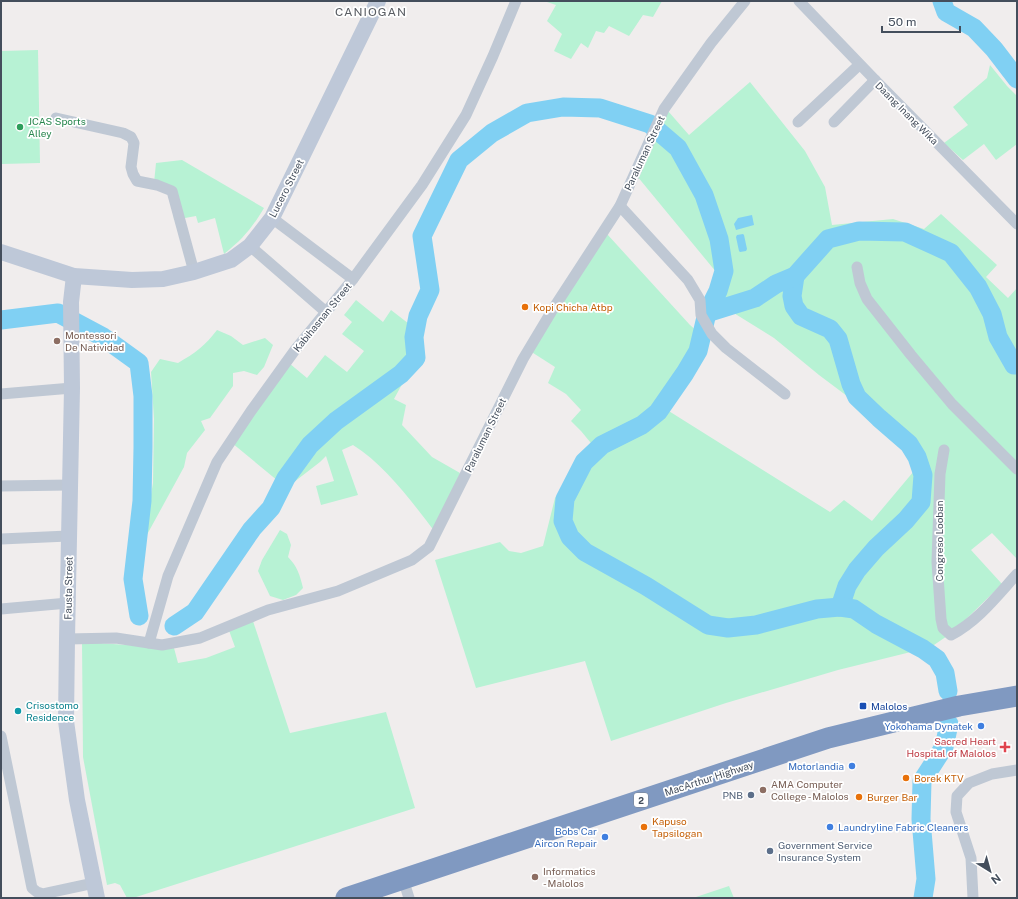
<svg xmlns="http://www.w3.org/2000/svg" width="1018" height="899" font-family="'Public Sans',sans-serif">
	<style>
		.green { fill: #b7f2d4 }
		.water { fill: #80d0f3 }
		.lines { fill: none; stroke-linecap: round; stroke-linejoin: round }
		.river { stroke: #80d0f3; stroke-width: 19 }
		.street { stroke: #bfc8d4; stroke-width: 11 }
		.secondary { stroke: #bec8d8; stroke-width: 16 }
		.highway { stroke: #8099c1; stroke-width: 21 }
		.leisure-dot { fill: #2e9e5b; stroke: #fff; stroke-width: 1.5 }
		.food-dot { fill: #e8710a; stroke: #fff; stroke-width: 1.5 }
		.education-dot { fill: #8d6e63; stroke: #fff; stroke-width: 1.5 }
		.transit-dot { fill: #1a4fb4; stroke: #fff; stroke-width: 1.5 }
		.culture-dot { fill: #0f9aa8; stroke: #fff; stroke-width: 1.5 }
		.shop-dot { fill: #3f7fe0; stroke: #fff; stroke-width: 1.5 }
		.health-dot { fill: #e0444e; stroke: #fff; stroke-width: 1.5 }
		.service-dot { fill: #5c6f8a; stroke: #fff; stroke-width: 1.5 }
		.labels { text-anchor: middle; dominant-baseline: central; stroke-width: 3.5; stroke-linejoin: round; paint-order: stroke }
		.shield { fill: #fff; stroke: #7c838d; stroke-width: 1 }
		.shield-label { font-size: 9px; font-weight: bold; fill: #444e5c }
		.street-label { font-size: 10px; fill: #444e5c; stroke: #fff }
		.leisure-label { font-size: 10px; fill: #27864d; stroke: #fff; text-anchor: start }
		.food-label { font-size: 10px; fill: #c56008; stroke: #fff; text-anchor: start }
		.education-label { font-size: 10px; fill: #785e54; stroke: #fff; text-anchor: start }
		.culture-label { font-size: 10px; fill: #0d838f; stroke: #fff; text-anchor: start }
		.transit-label { font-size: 10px; fill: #164399; stroke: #fff; text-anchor: start }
		.shop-label { font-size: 10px; fill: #366cbe; stroke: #fff; text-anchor: end }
		.health-label { font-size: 10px; fill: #be3a42; stroke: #fff; text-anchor: end }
		.service-label { font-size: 10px; fill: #4e5e75; stroke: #fff; text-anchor: end }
		.quarter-label { font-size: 12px; letter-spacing: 1px; fill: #595d63; stroke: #fff }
	</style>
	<rect width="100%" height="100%" fill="#f0eded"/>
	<!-- green -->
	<g class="green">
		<path d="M544 1H662L653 17 643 15 629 36 609 26 604 33 596 31 588 48 581 43 571 59 554 51 562 34 547 21 556 5Z"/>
		<path d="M38 50 40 163 2 164 1 51Z"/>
		<path d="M990 65 1007 86 1017 96V144L996 160 984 144 963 160 944 143 968 125 953 107 987 78Z"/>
		<path d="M750 82 805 151 825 187 832 225 893 219 924 229 941 214 997 265 986 277 1008 298 1017 288V559L992 533 971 550 1002 584 953 632 931 647 838 670 726 703 611 741 585 661 476 688 435 560 500 542 509 551 521 553 543 546 555 498 591 451 595 448 581 431 571 421 581 410 566 394 548 383 555 367 530 351 607 234 690 325 707 340 664 408 830 512 844 500 872 521 914 471 910 456 897 439 855 402 819 375 774 338 716 302 726 284 637 176 668 111 689 135Z"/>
		<path d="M182 160 264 208C252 228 243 239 224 254L215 218 198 223 196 216 174 220 171 189 154 183 156 163Z"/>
		<path d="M356 300 383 322 391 310 413 327V356L407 375 394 399 406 405 402 425 432 457 460 473 435 532C413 503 384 464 353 445L342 450 358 495 321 505 316 486 334 481 326 456 320 462 285 489 278 481 232 443 289 363 307 378 325 355 347 372 364 351 342 334 352 322 344 315Z"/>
		<path d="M217 330 231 336 243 345 265 338 273 345 264 367 257 375 244 371 233 373V386L210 418 201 421 205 430 187 453 184 467 143 542 153 483 154 419 151 372 160 359 178 363C195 353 205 346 217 330Z"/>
		<path d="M280 530 287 534 291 545 288 557C297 566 300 575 303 588L296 595 283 600 270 596 258 571 262 560Z"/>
		<path d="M251 615 290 733 386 712 415 808 133 898H127L120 885 115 883 107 885 83 757 82 642 174 648 178 663 206 658 235 647 227 625Z"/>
		<path d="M729 886 734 898H693Z"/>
	</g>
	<!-- water -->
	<g class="water">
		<path d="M752 215 754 225 736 230 734 224 738 218Z"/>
		<path d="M743 234 744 235 747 249 746 251 740 252 739 251 736 237 737 235Z"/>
	</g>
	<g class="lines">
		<!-- river -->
		<g class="river">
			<path d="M942 1 946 12 974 28 994 49 1017 79"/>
			<path d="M795 276 792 296 794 306 801 316 830 329 838 339 851 384 857 397 879 418 909 444 917 457 923 475 921 502 906 520 876 548 857 570 847 586 840 607"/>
			<path d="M707 313 698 351 685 373 658 412 642 425 602 445 584 462 565 499 563 521 570 537 585 552 646 586 708 625 728 628 756 625 817 609 840 607 854 609 876 624 923 649 937 659 945 673 948 691"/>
			<path d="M1 320 58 313 103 337 139 363 143 396V447L142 501 133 579 139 616"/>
			<path d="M174 626 195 612 252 529 271 508 286 478 310 445 336 421 401 374 416 358 414 337 418 316 430 290 422 236 459 160 492 133 527 113 563 107 600 108 650 124 678 148 704 195 719 239 724 271 718 291 707 313 755 298 776 284 795 276 828 239 859 231 905 232 951 253 978 287 992 314 998 337 1014 365H1017"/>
			<path d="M923 898 926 879 921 819 922 781 944 747 949 724"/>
		</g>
		<!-- street -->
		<g class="street">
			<path d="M799 1 875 80 1017 224"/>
			<path d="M56 118 123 133 131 137 134 143 131 167 133 174 137 181 157 185 172 191 194 272"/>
			<path d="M798 122 859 65"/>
			<path d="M834 122 875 80"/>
			<path d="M620 206 688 280 700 300 701 315 712 334 726 348 785 394"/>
			<path d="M272 218 353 279"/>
			<path d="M250 246 326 312"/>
			<path d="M857 267 860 283 867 299 911 355 952 404 1017 469"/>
			<path d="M1 394 72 388"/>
			<path d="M944 450 940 474 937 562 941 619 943 628 951 635C977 622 997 596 1017 574"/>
			<path d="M1 486 70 485"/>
			<path d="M1 539 68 536"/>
			<path d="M1 609 68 603"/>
			<path d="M67 639 116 638 162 645 200 638 268 610 338 591 412 560 429 547 523 359 553 309 620 206 664 109 711 43 745 1"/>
			<path d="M149 643 168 576 217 462 251 411 295 350 353 279 422 185 466 115 493 56 516 1"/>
			<path d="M1 736 32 888 37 892 43 894 94 883"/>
			<path d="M403 879 409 898"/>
			<path d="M973 898 971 858 956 812 957 796 969 783 992 774 1017 770"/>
		</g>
		<!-- secondary -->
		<g class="secondary">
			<path d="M1 252 74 276 132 280 163 279 194 272 231 260 250 246 272 218 378 1"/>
			<path d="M74 276 71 302 72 388 67 639 66 721 77 800 97 898"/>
		</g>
		<!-- highway -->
		<path class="highway" d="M346 898 828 738 959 706 1017 696"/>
	</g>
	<!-- markers -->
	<circle class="leisure-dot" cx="20" cy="127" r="4"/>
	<g class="food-dot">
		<circle cx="525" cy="307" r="4"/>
		<circle cx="906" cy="778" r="4"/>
		<circle cx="859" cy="797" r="4"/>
		<circle cx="644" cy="827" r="4"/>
	</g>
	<g class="education-dot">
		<circle cx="57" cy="341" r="4"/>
		<circle cx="763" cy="790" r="4"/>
		<circle cx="535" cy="877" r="4"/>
	</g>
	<rect class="transit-dot" x="859" y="702" width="8" height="8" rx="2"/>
	<circle class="culture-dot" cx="18" cy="711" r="4"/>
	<g class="shop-dot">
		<circle cx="981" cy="726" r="4"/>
		<circle cx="852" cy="766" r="4"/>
		<circle cx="830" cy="827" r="4"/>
		<circle cx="605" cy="837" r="4"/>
	</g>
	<path class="health-dot" d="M1003 741h4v4h4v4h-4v4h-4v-4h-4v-4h4z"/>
	<g class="service-dot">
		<circle cx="751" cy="795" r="4"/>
		<circle cx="770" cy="851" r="4"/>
	</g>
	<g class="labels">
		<!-- shield labels -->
		<rect class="shield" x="634" y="793" width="14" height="14" rx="3"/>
		<g class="shield-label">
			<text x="641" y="800">2</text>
		</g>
		<!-- street labels -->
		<g class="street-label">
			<text transform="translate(907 113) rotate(45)">Daang Inang Wika</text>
			<text transform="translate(644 153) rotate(-65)">Paraluman Street</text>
			<text transform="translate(286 188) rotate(-63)">Lucero Street</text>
			<text transform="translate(322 317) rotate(-51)">Kabihasnan Street</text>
			<text transform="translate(485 435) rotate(-64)">Paraluman Street</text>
			<text transform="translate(939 541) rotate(-90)">Congreso Looban</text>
			<text transform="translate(68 588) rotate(-89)">Fausta Street</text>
			<text transform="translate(709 778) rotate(-18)">MacArthur Highway</text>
		</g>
		<!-- leisure labels -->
		<g class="leisure-label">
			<text x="28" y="121">JCAS Sports<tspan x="28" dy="12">Alley</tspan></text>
		</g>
		<!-- food labels -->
		<g class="food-label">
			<text x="533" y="307">Kopi Chicha Atbp</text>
			<text x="914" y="778">Borek KTV</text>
			<text x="867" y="797">Burger Bar</text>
			<text x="652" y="821">Kapuso<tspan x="652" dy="12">Tapsilogan</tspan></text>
		</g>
		<!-- education labels -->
		<g class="education-label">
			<text x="65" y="335">Montessori<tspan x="65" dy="12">De Natividad</tspan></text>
			<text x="771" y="784">AMA Computer<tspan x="771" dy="12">College - Malolos</tspan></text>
			<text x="543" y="871">Informatics<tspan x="543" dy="12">- Malolos</tspan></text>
		</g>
		<!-- culture labels -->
		<g class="culture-label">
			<text x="26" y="705">Crisostomo<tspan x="26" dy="12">Residence</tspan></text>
		</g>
		<!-- transit labels -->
		<g class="transit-label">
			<text x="871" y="706">Malolos</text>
		</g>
		<!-- shop labels -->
		<g class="shop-label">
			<text x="973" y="726">Yokohama Dynatek</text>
			<text x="844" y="766">Motorlandia</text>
			<text x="838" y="827" text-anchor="start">Laundryline Fabric Cleaners</text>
			<text x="597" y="831">Bobs Car<tspan x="597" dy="12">Aircon Repair</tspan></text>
		</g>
		<!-- health labels -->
		<g class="health-label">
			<text x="996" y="741">Sacred Heart<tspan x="996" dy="12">Hospital of Malolos</tspan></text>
		</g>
		<!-- service labels -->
		<g class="service-label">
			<text x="743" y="795">PNB</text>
			<text x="778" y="845" text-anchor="start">Government Service<tspan x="778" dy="12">Insurance System</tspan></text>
		</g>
		<!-- quarter labels -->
		<g class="quarter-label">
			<text x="371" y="12">CANIOGAN</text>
		</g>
	</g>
	<!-- border -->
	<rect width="1018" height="899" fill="none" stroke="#444e5c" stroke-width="4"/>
	<!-- north arrow -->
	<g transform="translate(990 871) rotate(143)" stroke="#ffffff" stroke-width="3" paint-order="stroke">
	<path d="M0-3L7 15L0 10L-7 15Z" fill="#444e5c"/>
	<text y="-6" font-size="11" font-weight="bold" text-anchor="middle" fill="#444e5c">N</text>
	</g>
	<!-- scale -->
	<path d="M882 26v6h78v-6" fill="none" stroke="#444e5c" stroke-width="2"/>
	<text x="888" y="26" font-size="12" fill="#444e5c" stroke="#ffffff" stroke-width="3" paint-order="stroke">50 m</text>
</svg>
